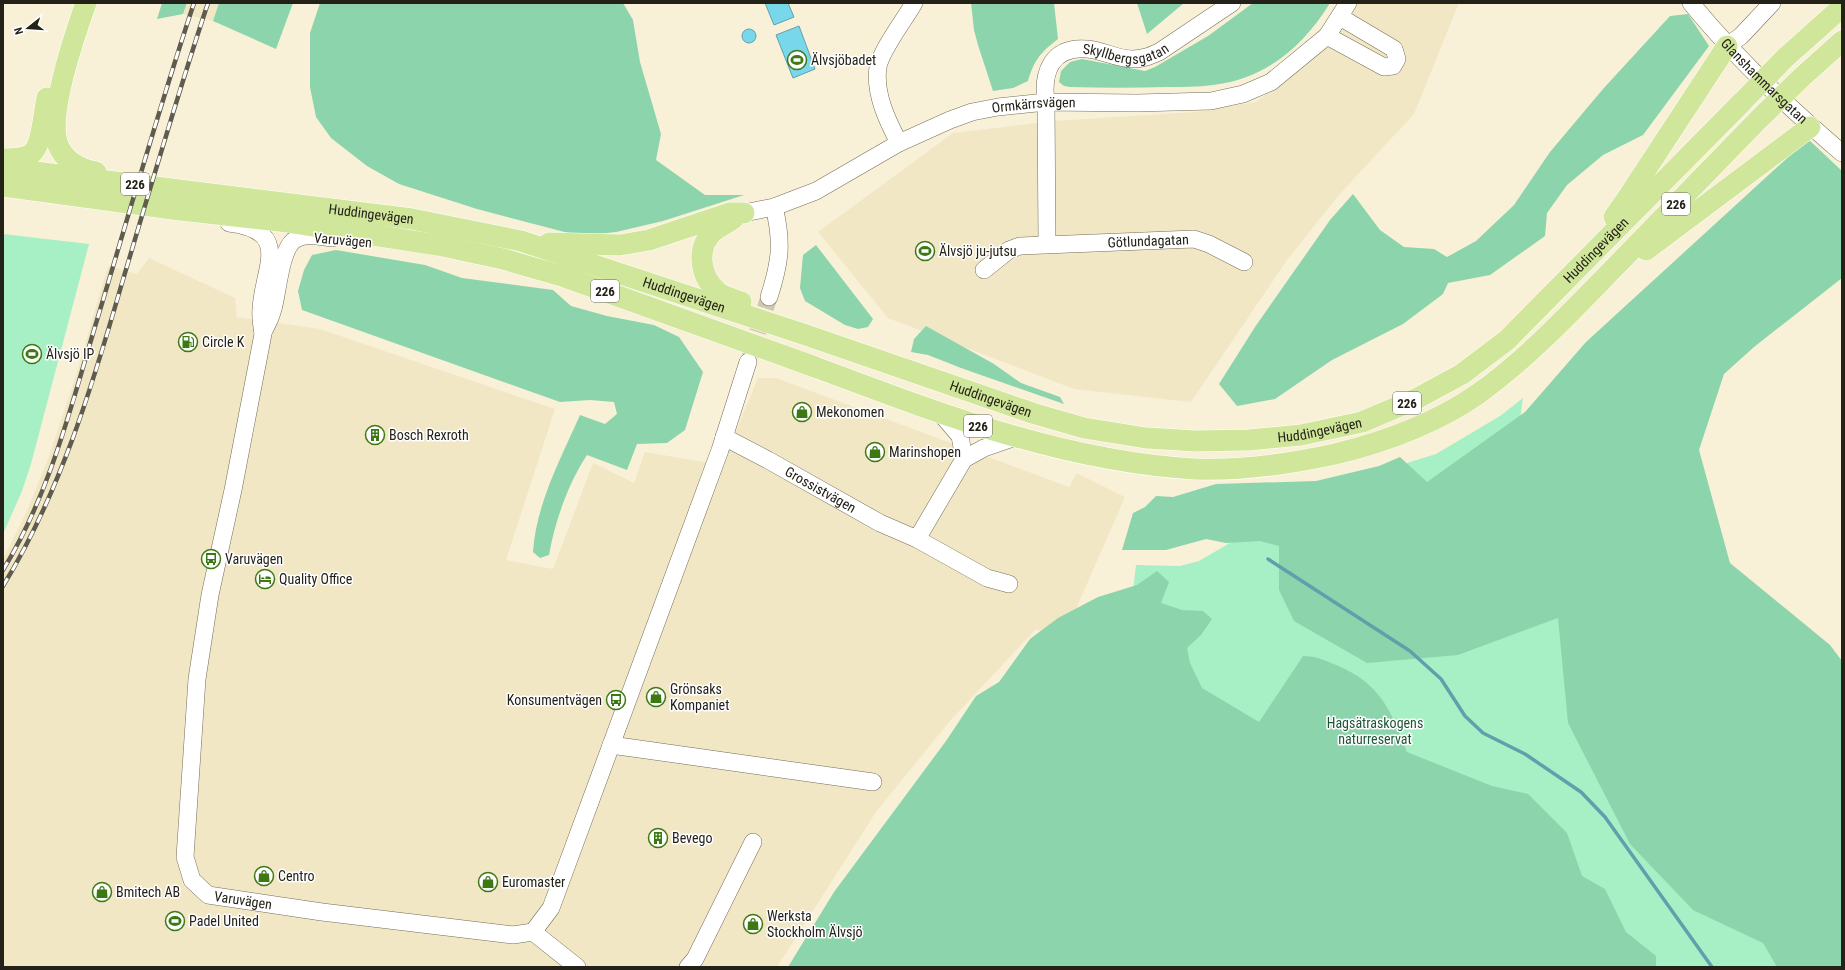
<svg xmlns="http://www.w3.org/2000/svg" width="1845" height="970" font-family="'Roboto Condensed',sans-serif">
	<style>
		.built { fill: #f1e7c5 }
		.green { fill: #a7efc5 }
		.forest { fill: #8cd4ab }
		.water { fill: #79d7ec; stroke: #60a0ac }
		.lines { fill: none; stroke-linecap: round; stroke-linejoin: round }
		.stream { stroke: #60a0ac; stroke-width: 3.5 }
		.minor-tunnel { stroke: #cec7b1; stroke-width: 17; stroke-dasharray: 17 8; stroke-linecap: butt }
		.minor-casing { stroke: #746d57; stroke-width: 18 }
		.major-casing { stroke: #fff; stroke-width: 22 }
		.minor { stroke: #fff; stroke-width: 17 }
		.major { stroke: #d0e79b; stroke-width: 21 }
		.rail-casing { stroke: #5f5b4d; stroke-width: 4.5 }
		.rail { stroke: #fff; stroke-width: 3; stroke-dasharray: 9; stroke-linecap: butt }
		.major-bridge-casing { stroke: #fff; stroke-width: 22; stroke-linecap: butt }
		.major-bridge { stroke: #d0e79b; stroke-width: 21 }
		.labels { text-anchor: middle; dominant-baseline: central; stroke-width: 3; stroke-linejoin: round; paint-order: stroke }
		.shield { fill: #fff; stroke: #66645d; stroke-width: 1 }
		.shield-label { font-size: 13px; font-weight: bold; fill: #242118 }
		.street-label { font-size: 14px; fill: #242118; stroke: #fff }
		.poi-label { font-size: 14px; fill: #242118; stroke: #fff; text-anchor: start }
		.park-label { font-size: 14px; fill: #1e5539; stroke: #fff }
	</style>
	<rect width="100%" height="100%" fill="#f9f1d7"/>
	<!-- built -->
	<g class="built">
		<path d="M187 3H219L213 21 183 14Z"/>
		<path d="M1358 3H1459L1414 114 1338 196 1287 260 1191 402 1074 389 888 318 818 232 953 133 1053 121 1195 112 1256 102 1327 46 1350 17Z"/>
		<path d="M149 258 235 298 237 317 320 329 555 409 506 560 553 569 593 463 634 483 645 452 722 465 758 378H776L1069 487 1077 473 1125 497 1062 641 1036 629 949 722 876 812 777 967H3V559L26 513 48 459 74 382 108 266 137 274Z"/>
	</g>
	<!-- green -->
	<g class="green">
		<path d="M3 234 89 244 31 464 22 491 3 534Z"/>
		<path d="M1523 398 1504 532 1839 666 1842 660V967H903L1131 607 1136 565 1180 566 1199 561 1323 489 1436 454 1500 416Z"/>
	</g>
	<!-- forest -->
	<g class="forest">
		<path d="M162 3H187L183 14 157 19Z"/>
		<path d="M219 3H293L276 49 213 21Z"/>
		<path d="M320 3H623L633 20 640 62 661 134 656 160 705 195H744L663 221 616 232 580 236 477 209 399 184 367 166 331 138 316 117 310 87V33Z"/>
		<path d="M971 3H1054L1058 39C1041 52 1034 60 1028 81L1013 88 993 91 978 45 974 30Z"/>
		<path d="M1137 3H1184L1147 34Z"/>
		<path d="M1253 3H1330C1303 47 1265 79 1213 85 1198 87 1182 87 1167 87 1135 88 1103 88 1070 87L1064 86 1059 82 1061 71 1070 62 1082 59 1145 71 1155 67 1208 36Z"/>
		<path d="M1688 14 1709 46 1643 135 1603 155 1567 185 1547 213 1545 236 1490 275 1448 283 1443 294 1403 324 1332 360 1275 399 1237 406 1219 384 1255 327 1330 220 1353 194 1380 230 1404 247 1434 249 1447 257 1476 241 1514 205 1550 152 1603 89 1670 16Z"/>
		<path d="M1808 139 1842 171V278L1754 347 1724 374 1699 450 1730 563 1830 645 1842 661V967H1777L1763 943 1693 910 1630 844 1568 723 1558 618 1458 655 1367 663 1294 621 1279 590V546L1260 541 1226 543 1206 539 1166 550H1122L1133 513 1145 507 1156 496 1173 497 1216 484 1316 481 1379 466 1400 457 1427 482 1525 412 1586 342Z"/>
		<path d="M816 245 873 319 868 327 858 329 845 325 805 301 800 288 803 255Z"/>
		<path d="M336 250 425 265 462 278 553 290 571 306 607 316 654 325 679 337 703 372 685 430 667 443 637 444 627 470 587 455C568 484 555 521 549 555L540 558 533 552C536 504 561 458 580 415L605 424 617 414 614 402 590 400 560 402 302 310 298 291 304 270 312 255Z"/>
		<path d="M926 326 994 364 1021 383 1060 397 1064 404 961 368 928 355 911 352 914 339Z"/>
		<path d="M1157 571 1169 582 1161 603 1182 610 1203 611 1212 619 1201 635 1187 648 1190 663 1202 688 1259 722 1303 656C1316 656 1324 660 1336 665 1380 683 1391 710 1407 752L1492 786 1528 794 1567 833 1582 876 1605 889 1626 932 1656 956V967H788L834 892 946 741 976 696 999 682 1030 639 1058 618 1098 597 1137 585Z"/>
	</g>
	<!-- water -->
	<g class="water">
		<path d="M765 3H788L794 17 774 25Z"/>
		<path d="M799 26 815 69 793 78 776 35Z"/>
		<circle cx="749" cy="36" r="7"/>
	</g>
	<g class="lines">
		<!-- stream -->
		<path class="stream" d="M1268 559 1410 651 1441 679 1465 716 1483 733 1525 754 1581 792 1605 817 1712 967"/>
		<!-- minor-tunnel -->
		<path class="minor-tunnel" d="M750 356 769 297"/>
		<defs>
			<g id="minor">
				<path id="s1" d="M1691 3C1736 58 1788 107 1842 153"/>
				<path d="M1327 36 1384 67 1393 66 1397 59 1394 49 1340 17"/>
				<path d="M1727 46 1741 36 1772 3"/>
				<path d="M899 143C887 120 874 93 878 67 881 50 905 19 914 3"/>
				<path id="s2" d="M744 213 774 207 816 191 899 143 950 120 972 112 998 107 1046 102 1137 103 1211 101 1243 94 1271 82 1327 36 1348 3"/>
				<path id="s3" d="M229 223C293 231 263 268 261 309 260 317 262 326 263 334L233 490 210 595 197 679 185 857 192 880 208 895 322 912 513 935 533 932 577 967"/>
				<path id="s4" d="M1047 244 1046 102C1042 73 1051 46 1087 49 1102 50 1117 59 1132 59 1143 59 1150 56 1159 52L1232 3"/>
				<path id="s5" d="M984 270 1009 250 1020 246 1194 239 1209 244 1244 262"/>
				<path d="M769 297C780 263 783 243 774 207"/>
				<path d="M263 332C267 325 271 317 273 309 278 292 280 253 293 241 304 232 321 237 333 238"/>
				<path d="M941 414 960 436 964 459"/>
				<path id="s6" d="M724 437 768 460 880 523 917 539 987 578 1009 584"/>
				<path d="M917 539 964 459 984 448 1016 437"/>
				<path d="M611 745 873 782"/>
				<path d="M533 932 551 908 720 450 748 362"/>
				<path d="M688 967 695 959 753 842"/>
			</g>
			<g id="major">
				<path d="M86 3C75 34 47 115 58 145 65 162 80 169 96 172"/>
				<path d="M1785 58 1842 7"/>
				<path d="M1802 77 1842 41"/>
				<path d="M3 159C11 159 24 159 31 154 42 147 44 111 47 98"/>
				<path id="s7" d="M3 168 412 219 521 241 803 334 1032 413 1084 428 1146 438 1196 441 1249 440 1301 435 1362 422 1416 399 1462 374 1507 340 1743 101"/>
				<path d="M3 186 180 210 288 222 438 245 503 259 565 277C649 307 732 337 815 367 938 413 1061 461 1194 469 1241 471 1289 464 1335 454 1385 442 1436 423 1478 394 1528 358 1570 313 1613 269 1662 219 1711 169 1760 118"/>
				<path d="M1614 217 1626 200 1727 46"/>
				<path d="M733 219C727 223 720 226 714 231 695 248 700 277 718 292 724 297 734 299 741 302"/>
				<path d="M549 243 620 245 649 240 730 213H744"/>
				<path d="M1646 250 1810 127"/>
			</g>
		</defs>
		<!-- minor casing -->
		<use href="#minor" class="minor-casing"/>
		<!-- major casing -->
		<use href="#major" class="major-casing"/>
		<!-- minor -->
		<use href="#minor" class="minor"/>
		<!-- major -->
		<use href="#major" class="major"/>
		<defs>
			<g id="rail">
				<path d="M3 570C48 497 70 411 94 330 127 221 158 111 194 3"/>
				<path d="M3 586C60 493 92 387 122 283 150 189 177 96 208 3"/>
			</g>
		</defs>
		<!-- rail casing -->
		<use href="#rail" class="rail-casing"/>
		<!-- rail -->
		<use href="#rail" class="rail"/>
		<defs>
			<g id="major-bridge">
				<path d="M1743 101 1785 58"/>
				<path d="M1760 118 1802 77"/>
			</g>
		</defs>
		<!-- major-bridge casing -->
		<use href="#major-bridge" class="major-bridge-casing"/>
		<!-- major-bridge -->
		<use href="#major-bridge" class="major-bridge"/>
	</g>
	<!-- icons -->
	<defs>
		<symbol id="stadium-ring" viewBox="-11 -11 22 22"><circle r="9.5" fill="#fff" stroke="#3c7913" stroke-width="1.5"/><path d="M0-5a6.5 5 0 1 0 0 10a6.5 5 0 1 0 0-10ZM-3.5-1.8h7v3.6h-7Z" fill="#3c7913"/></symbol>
		<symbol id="fuel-ring" viewBox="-11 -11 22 22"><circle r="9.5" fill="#fff" stroke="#3c7913" stroke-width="1.5"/><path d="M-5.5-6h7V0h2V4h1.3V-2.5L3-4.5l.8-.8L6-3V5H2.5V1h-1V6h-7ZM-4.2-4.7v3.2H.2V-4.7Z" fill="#3c7913"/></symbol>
		<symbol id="shop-ring" viewBox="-11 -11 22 22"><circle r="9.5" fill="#fff" stroke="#3c7913" stroke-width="1.5"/><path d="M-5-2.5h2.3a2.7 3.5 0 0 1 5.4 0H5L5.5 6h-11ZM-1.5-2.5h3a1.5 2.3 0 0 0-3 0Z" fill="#3c7913"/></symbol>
		<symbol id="building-ring" viewBox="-11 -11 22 22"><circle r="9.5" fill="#fff" stroke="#3c7913" stroke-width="1.5"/><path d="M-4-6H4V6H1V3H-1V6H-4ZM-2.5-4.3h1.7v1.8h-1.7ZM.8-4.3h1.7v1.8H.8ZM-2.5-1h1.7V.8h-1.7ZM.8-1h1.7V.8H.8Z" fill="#3c7913"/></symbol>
		<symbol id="bus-ring" viewBox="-11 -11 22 22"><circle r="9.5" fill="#fff" stroke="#3c7913" stroke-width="1.5"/><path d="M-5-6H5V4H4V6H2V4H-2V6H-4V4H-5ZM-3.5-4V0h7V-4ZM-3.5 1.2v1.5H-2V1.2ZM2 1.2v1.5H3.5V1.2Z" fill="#3c7913"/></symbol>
		<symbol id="hotel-ring" viewBox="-11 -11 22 22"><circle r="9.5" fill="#fff" stroke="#3c7913" stroke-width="1.5"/><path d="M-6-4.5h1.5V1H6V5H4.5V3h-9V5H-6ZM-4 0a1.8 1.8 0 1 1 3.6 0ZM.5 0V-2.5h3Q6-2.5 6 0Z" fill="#3c7913"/></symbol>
	</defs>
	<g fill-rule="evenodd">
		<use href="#stadium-ring" x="786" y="49" width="22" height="22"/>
		<use href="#stadium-ring" x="914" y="240" width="22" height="22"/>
		<use href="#fuel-ring" x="177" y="331" width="22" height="22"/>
		<use href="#stadium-ring" x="21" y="343" width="22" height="22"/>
		<use href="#shop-ring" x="791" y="401" width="22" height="22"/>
		<use href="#building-ring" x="364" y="424" width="22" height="22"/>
		<use href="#shop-ring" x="864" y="441" width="22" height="22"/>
		<use href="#bus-ring" x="200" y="548" width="22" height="22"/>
		<use href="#hotel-ring" x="254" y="568" width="22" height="22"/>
		<use href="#shop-ring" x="645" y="686" width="22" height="22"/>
		<use href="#bus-ring" x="605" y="689" width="22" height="22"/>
		<use href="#building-ring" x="647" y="827" width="22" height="22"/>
		<use href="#shop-ring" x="253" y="865" width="22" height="22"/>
		<use href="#shop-ring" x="477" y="871" width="22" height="22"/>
		<use href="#shop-ring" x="91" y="881" width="22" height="22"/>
		<use href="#stadium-ring" x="164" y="910" width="22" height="22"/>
		<use href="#shop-ring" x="742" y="913" width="22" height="22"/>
	</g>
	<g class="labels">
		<!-- shield labels -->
		<g class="shield">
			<rect x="121" y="173" width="28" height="22" rx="3"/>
			<rect x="1662" y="193" width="28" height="22" rx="3"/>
			<rect x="591" y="280" width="28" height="22" rx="3"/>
			<rect x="1393" y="392" width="28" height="22" rx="3"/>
			<rect x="964" y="415" width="28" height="22" rx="3"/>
		</g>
		<g class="shield-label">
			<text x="135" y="184">226</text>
			<text x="1676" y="204">226</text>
			<text x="605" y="291">226</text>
			<text x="1407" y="403">226</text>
			<text x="978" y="426">226</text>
		</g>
		<!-- street labels -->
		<g class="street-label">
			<text stroke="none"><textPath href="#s4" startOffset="262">Skyllbergsgatan</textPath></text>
			<text stroke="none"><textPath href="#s1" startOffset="107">Glanshammarsgatan</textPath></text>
			<text stroke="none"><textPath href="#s2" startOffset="313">Ormkärrsvägen</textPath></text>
			<text stroke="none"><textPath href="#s7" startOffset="371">Huddingevägen</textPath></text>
			<text transform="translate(343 240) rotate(5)">Varuvägen</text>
			<text stroke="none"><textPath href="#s5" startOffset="172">Götlundagatan</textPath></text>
			<text stroke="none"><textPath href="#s7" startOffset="1691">Huddingevägen</textPath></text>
			<text stroke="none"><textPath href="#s7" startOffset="695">Huddingevägen</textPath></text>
			<text stroke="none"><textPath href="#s7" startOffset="1019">Huddingevägen</textPath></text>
			<text stroke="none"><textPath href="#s7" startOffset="1354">Huddingevägen</textPath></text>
			<text stroke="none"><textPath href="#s6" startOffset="110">Grossistvägen</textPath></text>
			<text stroke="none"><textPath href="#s3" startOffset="749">Varuvägen</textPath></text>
		</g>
		<!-- poi labels -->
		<g class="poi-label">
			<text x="811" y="60">Älvsjöbadet</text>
			<text x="939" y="251">Älvsjö ju-jutsu</text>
			<text x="202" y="342">Circle K</text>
			<text x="46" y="354">Älvsjö IP</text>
			<text x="816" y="412">Mekonomen</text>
			<text x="389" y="435">Bosch Rexroth</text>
			<text x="889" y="452">Marinshopen</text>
			<text x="225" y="559">Varuvägen</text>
			<text x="279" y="579">Quality Office</text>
			<text x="670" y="689">Grönsaks<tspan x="670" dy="16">Kompaniet</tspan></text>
			<text x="602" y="700" text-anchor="end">Konsumentvägen</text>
			<text x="672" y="838">Bevego</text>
			<text x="278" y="876">Centro</text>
			<text x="502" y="882">Euromaster</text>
			<text x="116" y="892">Bmitech AB</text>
			<text x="767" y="916">Werksta<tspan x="767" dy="16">Stockholm Älvsjö</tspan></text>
			<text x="189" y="921">Padel United</text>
		</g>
		<!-- park labels -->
		<g class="park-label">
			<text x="1375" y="723">Hagsätraskogens<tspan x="1375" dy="16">naturreservat</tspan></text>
		</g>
	</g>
	<!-- border -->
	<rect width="1845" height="970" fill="none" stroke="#242118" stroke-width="8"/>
	<!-- north arrow -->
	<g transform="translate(28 28) rotate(253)" stroke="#ffffff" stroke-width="3" paint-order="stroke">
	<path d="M0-3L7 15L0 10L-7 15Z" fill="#242118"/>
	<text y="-6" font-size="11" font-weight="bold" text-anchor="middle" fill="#242118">N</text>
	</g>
</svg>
